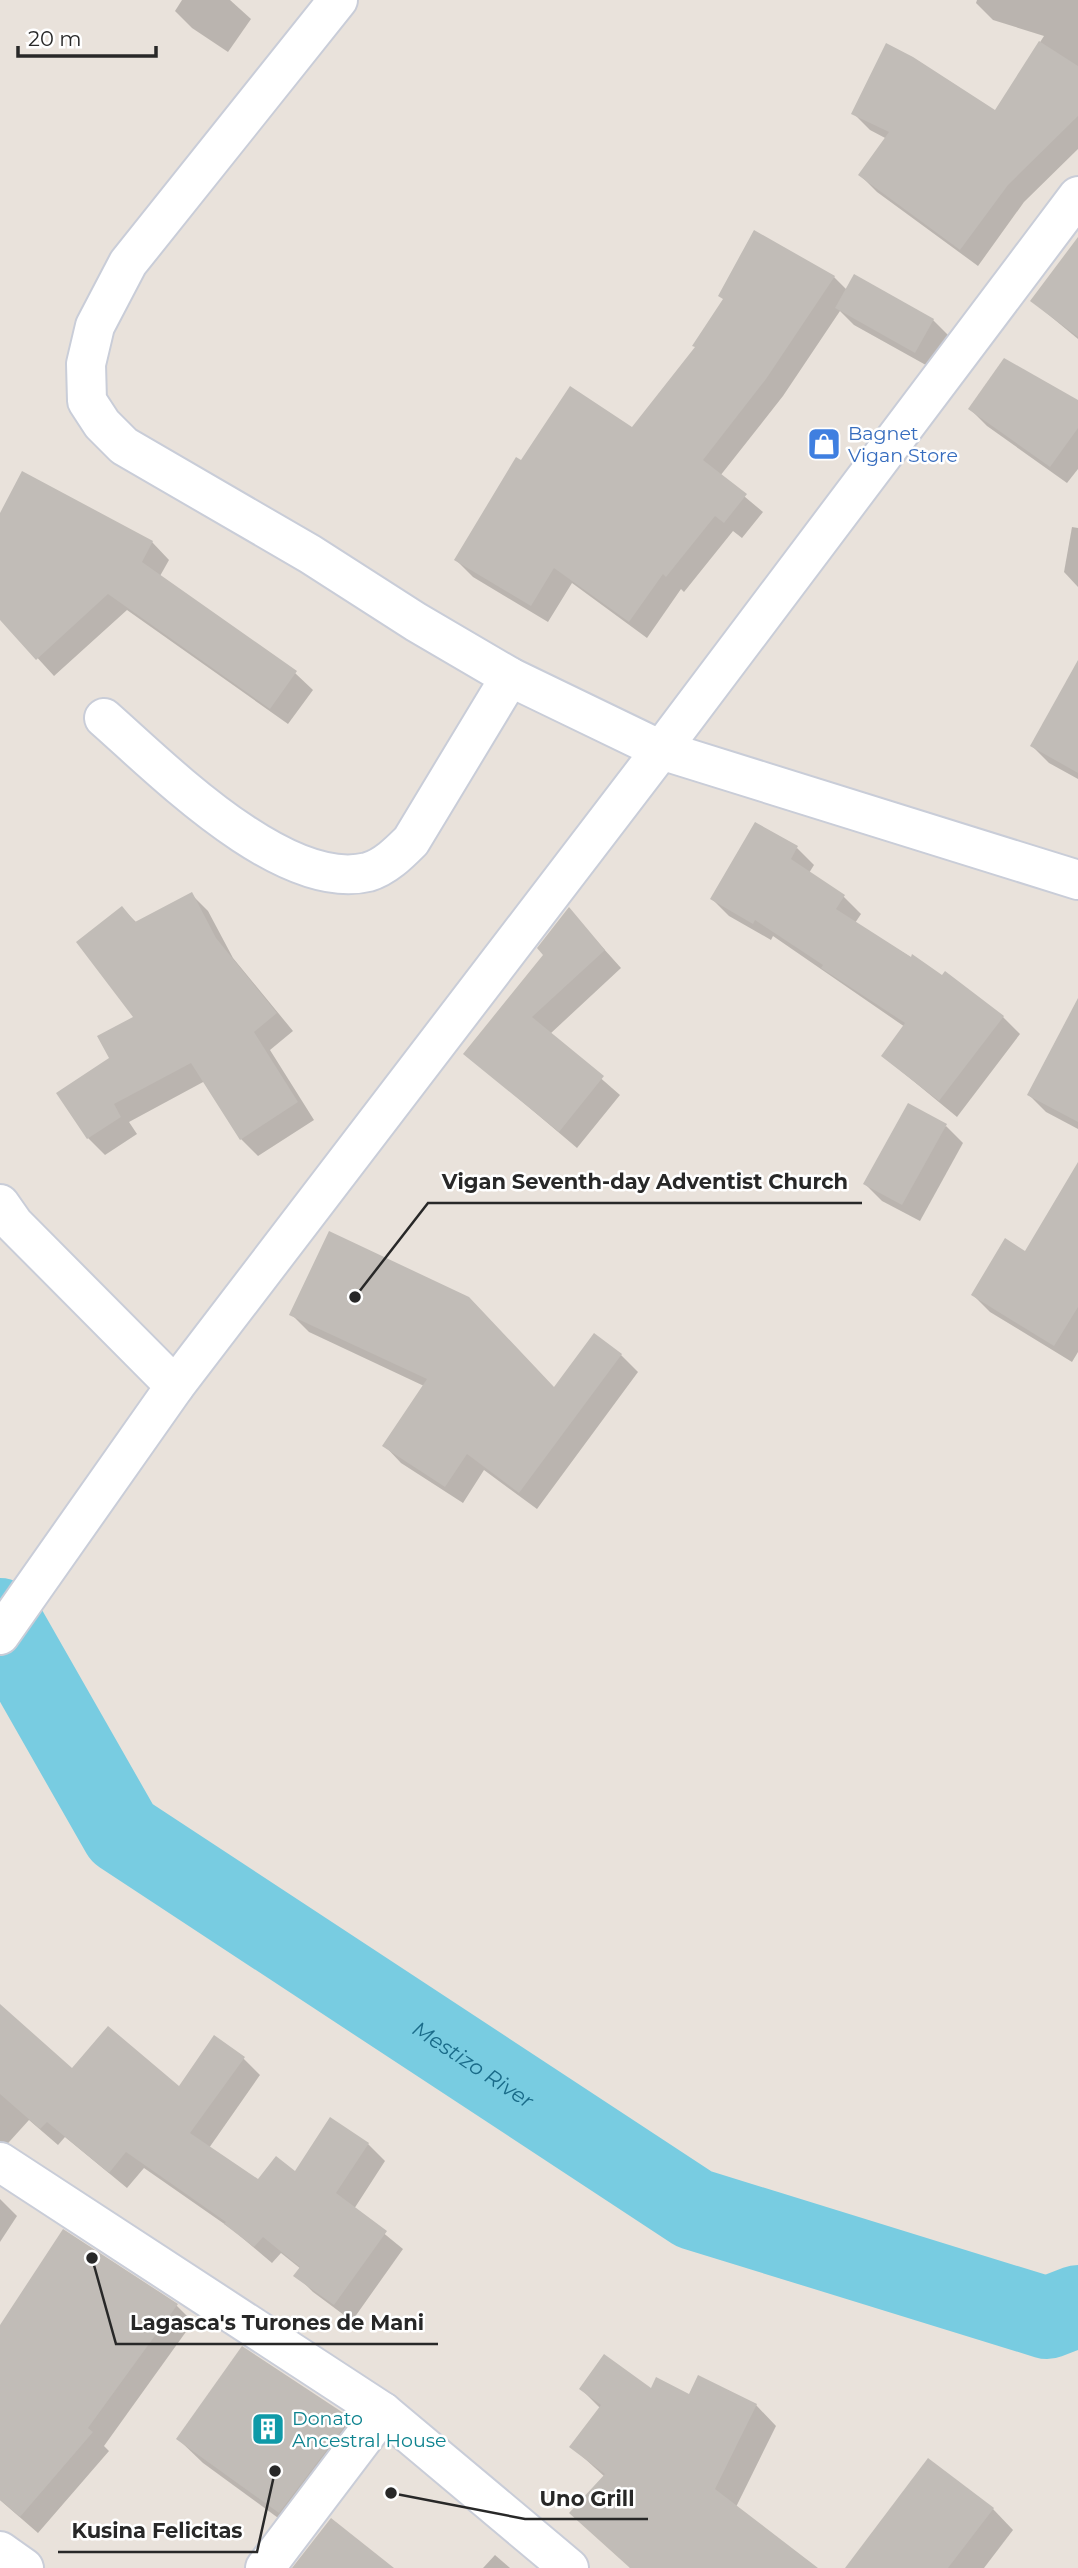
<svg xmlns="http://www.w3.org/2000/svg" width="1078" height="2568" font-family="Montserrat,sans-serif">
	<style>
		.shadow { fill: #0003 }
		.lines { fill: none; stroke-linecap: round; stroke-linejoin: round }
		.river { stroke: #78cce1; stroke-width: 82 }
		.building { fill: #c1bcb7 }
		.minor-casing { stroke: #c9cdd8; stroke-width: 42 }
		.secondary-casing { stroke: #c9cdd8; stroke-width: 42 }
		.minor { stroke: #fff; stroke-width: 38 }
		.secondary { stroke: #fff; stroke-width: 38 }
		.labels { text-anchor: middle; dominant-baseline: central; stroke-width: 5; stroke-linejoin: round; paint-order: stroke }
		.shop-label { font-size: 19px; fill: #366cbe; stroke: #fff; text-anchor: start }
		.culture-label { font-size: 19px; fill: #0d838f; stroke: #fff; text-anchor: start }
		.water-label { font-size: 21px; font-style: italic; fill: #1a6b89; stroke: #fff }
		.leader { fill: none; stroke: #282828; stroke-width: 2.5 }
		.callout-dot { fill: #282828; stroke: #fff; stroke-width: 2.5 }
		.callout-label { font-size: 21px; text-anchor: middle; font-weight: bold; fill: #282828; stroke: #fff; stroke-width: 5; stroke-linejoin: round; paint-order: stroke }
	</style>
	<rect width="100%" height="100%" fill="#e9e2db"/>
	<!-- shadow -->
	<g class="shadow">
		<path d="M182 0H230L251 19 228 52 192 28 175 11Z"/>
		<path d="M977 0H1078V149L1024 202 978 266 877 192 860 175 887 139 870 130 853 113 995 112 1044 36 993 20 976 3Z"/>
		<path d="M1078 240V339L1032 301Z"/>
		<path d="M834 277 847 290 933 320 950 337 933 369 854 325 840 311 783 396 720 476 763 512 742 538 733 531 684 592 681 589 647 638 572 583 548 622 473 577 456 560 522 462 633 429Z"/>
		<path d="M1078 402V469L1067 483 987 426 970 409Z"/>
		<path d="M0 516 152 542 169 560 160 576 295 673 313 690 288 724 127 610 54 676 0 617Z"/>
		<path d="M1072 527 1078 528V587L1064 572Z"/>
		<path d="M1078 664V779L1049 763 1032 746Z"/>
		<path d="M797 848 814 865 809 873 844 897 861 914 855 923 943 977 945 974 1003 1017 1020 1034 957 1117 883 1056 905 1027 773 936 771 940 729 916 712 899Z"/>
		<path d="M191 894 208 911 233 958 293 1031 270 1050 314 1120 258 1156 241 1139 205 1081 129 1122 137 1134 105 1155 88 1138 111 1058 135 1018 122 908 137 923Z"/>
		<path d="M569 910 621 968 550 1034 620 1095 577 1148 466 1054 546 955Z"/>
		<path d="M1078 1002V1129L1046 1112 1029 1095Z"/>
		<path d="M946 1126 963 1143 920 1221 882 1201 865 1184Z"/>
		<path d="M1078 1165V1352L1072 1362 990 1312 973 1295 1026 1253Z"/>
		<path d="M291 1314 555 1389 621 1355 638 1372 537 1509 484 1470 463 1503 401 1463 384 1445 424 1386 309 1332Z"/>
		<path d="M0 2013 72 2070 179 2088 243 2058 260 2075 209 2148 259 2182 295 2174 368 2144 385 2161 354 2209 403 2249 352 2321 313 2292 296 2275 301 2269 281 2253 272 2263 233 2230 144 2168 127 2188 65 2137 58 2145 29 2120 0 2152Z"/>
		<path d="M0 2199 17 2216 0 2242Z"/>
		<path d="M176 2305 193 2322 104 2446 109 2451 38 2533 0 2500V2328Z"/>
		<path d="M581 2389 651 2390 756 2405 776 2426 736 2507 815 2568H630L605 2477 572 2447 601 2409Z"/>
		<path d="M350 2419 375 2443 304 2537 203 2463 178 2439Z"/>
		<path d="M993 2509 1013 2530 984 2568H847Z"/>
		<path d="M495 2555 510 2568H483Z"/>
	</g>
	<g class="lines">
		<!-- river -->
		<path class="river" id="s1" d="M0 1619 122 1833 694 2209 1047 2318 1078 2306"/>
	</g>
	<!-- building -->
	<g class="building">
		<path d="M1039 41 1078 66V116L1008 185 960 250 858 175 889 132 851 114 886 43 913 57 995 110Z"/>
		<path d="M754 230 835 276 766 379 703 460 747 494 724 523 715 516 666 577 663 574 629 622 554 568 531 606 454 560 516 457 521 460 570 386 632 427 695 347 692 346 723 299 718 296Z"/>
		<path d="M1078 237V337L1030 301Z"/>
		<path d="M854 274 934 319 915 353 835 308Z"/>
		<path d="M1004 358 1078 400V428L1050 467 968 409Z"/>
		<path d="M22 471 153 541 142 562 297 671 270 709 108 594 36 660 0 620V513Z"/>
		<path d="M1078 660V773L1030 746Z"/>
		<path d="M755 822 798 846 791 859 845 895 836 909 911 957 912 954 942 975 945 971 1004 1016 939 1101 881 1056 905 1023 821 968 823 965 755 920 753 924 710 899Z"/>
		<path d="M192 892 216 938 277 1013 254 1032 298 1102 240 1140 191 1063 114 1104 121 1117 87 1139 56 1093 109 1058 97 1036 133 1017 76 942 122 906 135 922Z"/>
		<path d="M569 907 605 950 532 1017 604 1076 559 1132 463 1054 543 955 537 948Z"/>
		<path d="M1078 998V1122L1027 1095Z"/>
		<path d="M908 1103 947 1124 902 1205 863 1184Z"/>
		<path d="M1078 1162V1307L1054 1346 971 1295 1005 1238 1025 1251Z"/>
		<path d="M329 1231 469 1297 554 1387 594 1333 622 1354 519 1493 467 1454 445 1487 382 1446 427 1379 289 1315Z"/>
		<path d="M0 2004 72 2068 108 2026 179 2086 214 2035 245 2057 190 2133 258 2179 276 2156 295 2171 330 2117 369 2143 336 2193 387 2231 334 2305 293 2276 300 2267 263 2237 254 2247 224 2224 226 2222 126 2152 109 2173 47 2122 40 2129 0 2094Z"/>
		<path d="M63 2229 178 2304 88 2428 93 2432 20 2517 0 2500V2325Z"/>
		<path d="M242 2346 351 2418 279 2513 176 2439Z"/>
		<path d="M604 2354 651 2388 656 2377 689 2394 698 2375 757 2404 715 2489 818 2568H630L569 2513 605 2474 569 2447 601 2405 579 2389Z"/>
		<path d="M928 2458 994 2508 948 2568H845Z"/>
		<path d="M331 2518 394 2568H292Z"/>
	</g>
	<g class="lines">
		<defs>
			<g id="minor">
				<path d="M338 0 128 263 95 326 86 364 87 401 102 424 124 446 310 554 416 622 510 677 661 750 1078 880"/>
				<path d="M104 718C162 769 284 893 368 872 385 867 399 853 411 841L510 677"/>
				<path d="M0 1204 14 1224 175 1386"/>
				<path d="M0 1635 175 1386 661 750 1078 196"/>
				<path d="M0 2551 24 2568"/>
				<path d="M265 2568 383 2412"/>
			</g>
			<path id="secondary" d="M0 2162 383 2412 569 2568"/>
		</defs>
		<!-- minor casing -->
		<use href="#minor" class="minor-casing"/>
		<!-- secondary casing -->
		<use href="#secondary" class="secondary-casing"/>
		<!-- minor -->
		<use href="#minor" class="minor"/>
		<!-- secondary -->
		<use href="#secondary" class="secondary"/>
	</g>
	<!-- icons -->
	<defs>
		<symbol id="shop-square" viewBox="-11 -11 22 22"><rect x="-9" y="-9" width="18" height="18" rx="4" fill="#3f7fe0" stroke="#fff"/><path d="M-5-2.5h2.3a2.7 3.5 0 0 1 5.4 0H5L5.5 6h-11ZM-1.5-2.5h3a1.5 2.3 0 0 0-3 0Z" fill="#fff"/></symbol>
		<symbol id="building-square" viewBox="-11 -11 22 22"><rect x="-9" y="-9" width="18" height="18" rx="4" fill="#0f9aa8" stroke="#fff"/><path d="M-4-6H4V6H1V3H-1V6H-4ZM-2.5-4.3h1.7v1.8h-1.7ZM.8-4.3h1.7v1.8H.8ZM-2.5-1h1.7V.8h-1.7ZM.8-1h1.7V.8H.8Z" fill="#fff"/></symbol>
	</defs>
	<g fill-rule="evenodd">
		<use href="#shop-square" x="805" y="425" width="38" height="38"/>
		<use href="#building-square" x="249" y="2410" width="38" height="38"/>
	</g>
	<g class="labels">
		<!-- shop labels -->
		<g class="shop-label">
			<text x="848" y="433">Bagnet<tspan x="848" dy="22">Vigan Store</tspan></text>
		</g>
		<!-- culture labels -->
		<g class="culture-label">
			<text x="292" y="2418">Donato<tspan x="292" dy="22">Ancestral House</tspan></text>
		</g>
		<!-- water labels -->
		<g class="water-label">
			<text stroke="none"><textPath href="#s1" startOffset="667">Mestizo River</textPath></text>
		</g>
	</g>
	<!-- callouts -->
	<path class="leader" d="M355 1297L428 1203H862M92 2258L116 2344H438M391 2493L525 2519H648M275 2471L257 2552H58"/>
	<g class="callout-dot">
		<circle cx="355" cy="1297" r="7"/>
		<circle cx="92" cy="2258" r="7"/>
		<circle cx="391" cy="2493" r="7"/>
		<circle cx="275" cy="2471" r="7"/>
	</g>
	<g class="callout-label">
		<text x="645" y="1189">Vigan Seventh-day Adventist Church</text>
		<text x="277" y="2330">Lagasca's Turones de Mani</text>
		<text x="587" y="2506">Uno Grill</text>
		<text x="157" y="2538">Kusina Felicitas</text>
	</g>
	<!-- scale -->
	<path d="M18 46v10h138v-10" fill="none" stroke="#282828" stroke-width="3.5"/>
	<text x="28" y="46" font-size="21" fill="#282828" stroke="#ffffff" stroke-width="5" paint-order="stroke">20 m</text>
</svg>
